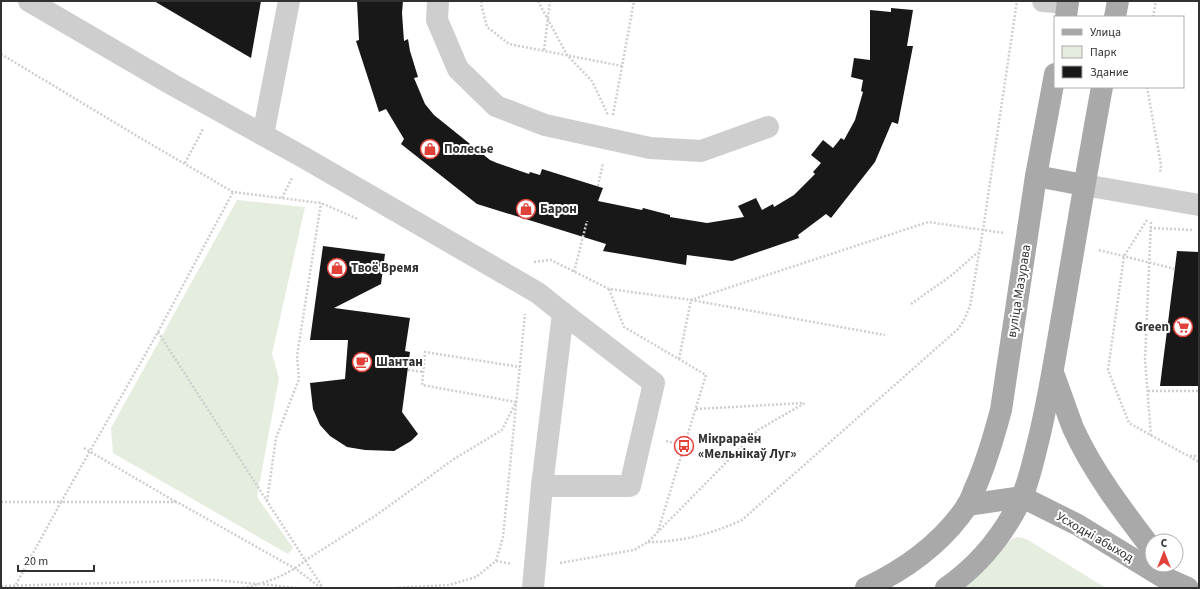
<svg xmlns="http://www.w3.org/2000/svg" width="1200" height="589" font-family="'Source Sans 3',sans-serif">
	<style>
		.green { fill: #e5eddf }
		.building { fill: #181818 }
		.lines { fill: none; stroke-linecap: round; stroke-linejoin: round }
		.path { stroke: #cecece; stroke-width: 2.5; stroke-dasharray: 2 2; stroke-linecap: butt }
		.minor { stroke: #cecece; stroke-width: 22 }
		.major { stroke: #a9a9a9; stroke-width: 22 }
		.labels { text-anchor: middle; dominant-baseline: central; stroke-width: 4; stroke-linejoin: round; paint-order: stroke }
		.poi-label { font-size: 13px; font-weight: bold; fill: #313131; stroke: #fff; text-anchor: start }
		.street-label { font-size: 13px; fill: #313131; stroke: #fff }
	</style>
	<rect width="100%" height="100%" fill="#fff"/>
	<!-- green -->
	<g class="green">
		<path d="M237 200 305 207 272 354 279 378 257 497 293 548 288 554 113 453 111 428Z"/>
		<path d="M1017 537 1023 538 1028 540 1106 588H964L1005 545 1012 539Z"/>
	</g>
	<!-- building -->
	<g class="building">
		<path d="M154 1H261L251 58Z"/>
		<path d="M357 1H403L402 13 404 41 408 39 410 51 418 77 414 78 425 104 434 115 490 160 497 163 529 174 530 172 540 175 542 169 603 188 598 201 642 210 643 208 670 215V217L707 223 744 217 738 206 756 198 762 210 773 204 774 207 794 195 815 174 813 172 821 163 811 155 823 140 833 148 841 138 844 140 855 120 863 92 861 91 863 80 851 77 854 58 870 60V10L891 12V8L913 10 907 46H913L898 124 892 122 875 162 831 218 826 214 798 235 799 238 732 261 687 255 686 265 603 251 606 244 477 204 401 144 404 139 386 109 379 112 356 41 359 40Z"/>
		<path d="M323 246 385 254 381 284 334 308 410 318 405 351 410 352 402 412 418 434 411 441 394 451 365 450 347 447 330 436 320 425 313 409 310 383 345 379 348 340H310Z"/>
		<path d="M1177 251 1199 252V386H1160Z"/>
	</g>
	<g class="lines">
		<!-- path -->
		<g class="path">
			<path d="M482 1 481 4 487 27 509 44 622 66"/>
			<path d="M538 1 567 55 592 81 608 115"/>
			<path d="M1153 17 1156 1"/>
			<path d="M544 50 550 1"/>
			<path d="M1 54 142 139 233 192 321 203 358 219"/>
			<path d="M1147 87 1161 165 1160 173"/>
			<path d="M613 115 634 1"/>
			<path d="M185 163 203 129"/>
			<path d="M598 186 603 163"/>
			<path d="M282 198 292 178"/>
			<path d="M1147 220 1124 256 1108 370 1129 423 1199 462"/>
			<path d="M1151 222 1145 359 1151 436"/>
			<path d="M1150 228 1193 230"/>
			<path d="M1099 250 1175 269"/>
			<path d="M534 262 551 260 609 289 691 300 928 222 1004 233"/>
			<path d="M574 272 587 221"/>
			<path d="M609 289 624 327 706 375 658 531"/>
			<path d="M911 304 952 275 978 252"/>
			<path d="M158 332 323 588"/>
			<path d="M679 359 691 300 885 335"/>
			<path d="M408 370 423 372"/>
			<path d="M1148 391H1199"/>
			<path d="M696 409 804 403"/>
			<path d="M666 441 684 446"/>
			<path d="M84 448 176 502"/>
			<path d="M1190 456H1199"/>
			<path d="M267 501 276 438 299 379 297 356 321 203"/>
			<path d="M1 502H61L158 332 233 192"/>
			<path d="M648 542C682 542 711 534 742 520L958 329 964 320 970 306 983 230 1017 1"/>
			<path d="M496 561 503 537 525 314"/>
			<path d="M560 563 634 550 648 542 758 430 805 403"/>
			<path d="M263 584 296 588"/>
			<path d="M1 586 214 580 258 584"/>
			<path d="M14 588 61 502H177L296 569 321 588"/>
			<path d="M243 588C265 583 289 575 306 560L375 516 454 459 502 430 516 402 422 385 425 352 520 367"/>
			<path d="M395 588 449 585 476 577 496 561 512 564"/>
		</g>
		<!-- minor -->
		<g class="minor">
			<path d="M29 1 173 85 303 157 538 293 563 313 654 383 630 486H542"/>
			<path d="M438 1 437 20 458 69 496 106 545 125 650 148 701 151 768 127"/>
			<path d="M1043 1 1068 3"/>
			<path d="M263 135 289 1"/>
			<path d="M1084 185 1199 205"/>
			<path d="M533 588 542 486 563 313"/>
		</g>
		<!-- major -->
		<g class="major">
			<path d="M1066 17 1068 1"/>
			<path d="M1115 17 1118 1"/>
			<path d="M1036 176 1084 185"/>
			<path d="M1053 373C1060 391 1066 410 1073 428 1093 472 1123 511 1152 549"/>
			<path d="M1022 497 1078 525 1161 576 1188 588"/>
			<path d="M967 505 1022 497"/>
			<path d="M866 588C906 569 942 543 967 506 971 500 973 492 976 486 987 461 994 436 1001 410L1036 176 1055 74"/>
			<path d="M946 588C978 566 1004 534 1021 499 1028 484 1032 466 1036 450 1045 416 1051 381 1057 346 1072 260 1086 173 1102 87"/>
		</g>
	</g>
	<!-- icons -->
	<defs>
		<symbol id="shop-ring" viewBox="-11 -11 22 22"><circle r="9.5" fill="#fff" stroke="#e14139" stroke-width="1.5"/><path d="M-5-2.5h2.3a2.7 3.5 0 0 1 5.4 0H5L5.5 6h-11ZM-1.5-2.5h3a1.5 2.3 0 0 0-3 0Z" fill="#e14139"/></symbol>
		<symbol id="supermarket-ring" viewBox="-11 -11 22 22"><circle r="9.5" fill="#fff" stroke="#e14139" stroke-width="1.5"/><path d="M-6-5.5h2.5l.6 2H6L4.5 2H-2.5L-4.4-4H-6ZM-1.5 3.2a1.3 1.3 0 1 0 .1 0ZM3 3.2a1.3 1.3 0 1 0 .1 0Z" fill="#e14139"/></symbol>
		<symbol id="cafe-ring" viewBox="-11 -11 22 22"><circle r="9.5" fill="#fff" stroke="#e14139" stroke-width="1.5"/><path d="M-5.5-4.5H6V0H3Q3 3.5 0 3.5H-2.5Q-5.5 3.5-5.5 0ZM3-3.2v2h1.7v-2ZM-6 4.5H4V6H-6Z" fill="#e14139"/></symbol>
		<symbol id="bus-ring" viewBox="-11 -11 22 22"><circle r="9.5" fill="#fff" stroke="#e14139" stroke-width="1.5"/><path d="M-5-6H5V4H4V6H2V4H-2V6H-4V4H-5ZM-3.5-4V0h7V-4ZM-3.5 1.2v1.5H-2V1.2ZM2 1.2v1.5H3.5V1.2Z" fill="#e14139"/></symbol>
	</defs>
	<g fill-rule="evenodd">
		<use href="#shop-ring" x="419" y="138" width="22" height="22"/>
		<use href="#shop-ring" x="515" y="198" width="22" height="22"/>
		<use href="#shop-ring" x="326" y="257" width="22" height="22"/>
		<use href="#supermarket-ring" x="1172" y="316" width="22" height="22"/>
		<use href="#cafe-ring" x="351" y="351" width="22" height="22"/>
		<use href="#bus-ring" x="673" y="435" width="22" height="22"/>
	</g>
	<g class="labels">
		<!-- poi labels -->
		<g class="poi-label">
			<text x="444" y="149">Полесье</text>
			<text x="540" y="209">Барон</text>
			<text x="351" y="268">Твоё Время</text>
			<text x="1169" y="327" text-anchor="end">Green</text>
			<text x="376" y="362">Шантан</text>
			<text x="698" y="439">Мікрараён<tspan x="698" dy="15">«Мельнікаў Луг»</tspan></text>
		</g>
		<!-- street labels -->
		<g class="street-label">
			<text transform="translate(1019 291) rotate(-81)">вуліца Мазурава</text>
			<text transform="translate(1095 537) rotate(30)">Усходні абыход</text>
		</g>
	</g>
	<!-- border -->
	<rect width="1200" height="589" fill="none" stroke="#313131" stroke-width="4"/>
	<!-- legend -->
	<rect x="1054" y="16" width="130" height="72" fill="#ffffff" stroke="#adadad"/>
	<rect x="1062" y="29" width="20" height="6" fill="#a9a9a9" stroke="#adadad"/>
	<text x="1090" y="36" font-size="12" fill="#313131">Улица</text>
	<rect x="1062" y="46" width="20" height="12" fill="#e5eddf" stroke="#adadad"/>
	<text x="1090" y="56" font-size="12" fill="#313131">Парк</text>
	<rect x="1062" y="66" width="20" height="12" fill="#181818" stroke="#adadad"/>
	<text x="1090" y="76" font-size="12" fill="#313131">Здание</text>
	<!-- north arrow -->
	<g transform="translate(1164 553)"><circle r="19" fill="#ffffff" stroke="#adadad"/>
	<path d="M0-3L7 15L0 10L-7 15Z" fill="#e14139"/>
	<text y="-6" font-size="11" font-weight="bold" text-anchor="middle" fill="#313131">С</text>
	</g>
	<!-- scale -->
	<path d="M18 565v6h76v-6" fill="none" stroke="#313131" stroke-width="2"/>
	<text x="24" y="565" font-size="12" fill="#313131" stroke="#ffffff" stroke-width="3" paint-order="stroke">20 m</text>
</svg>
